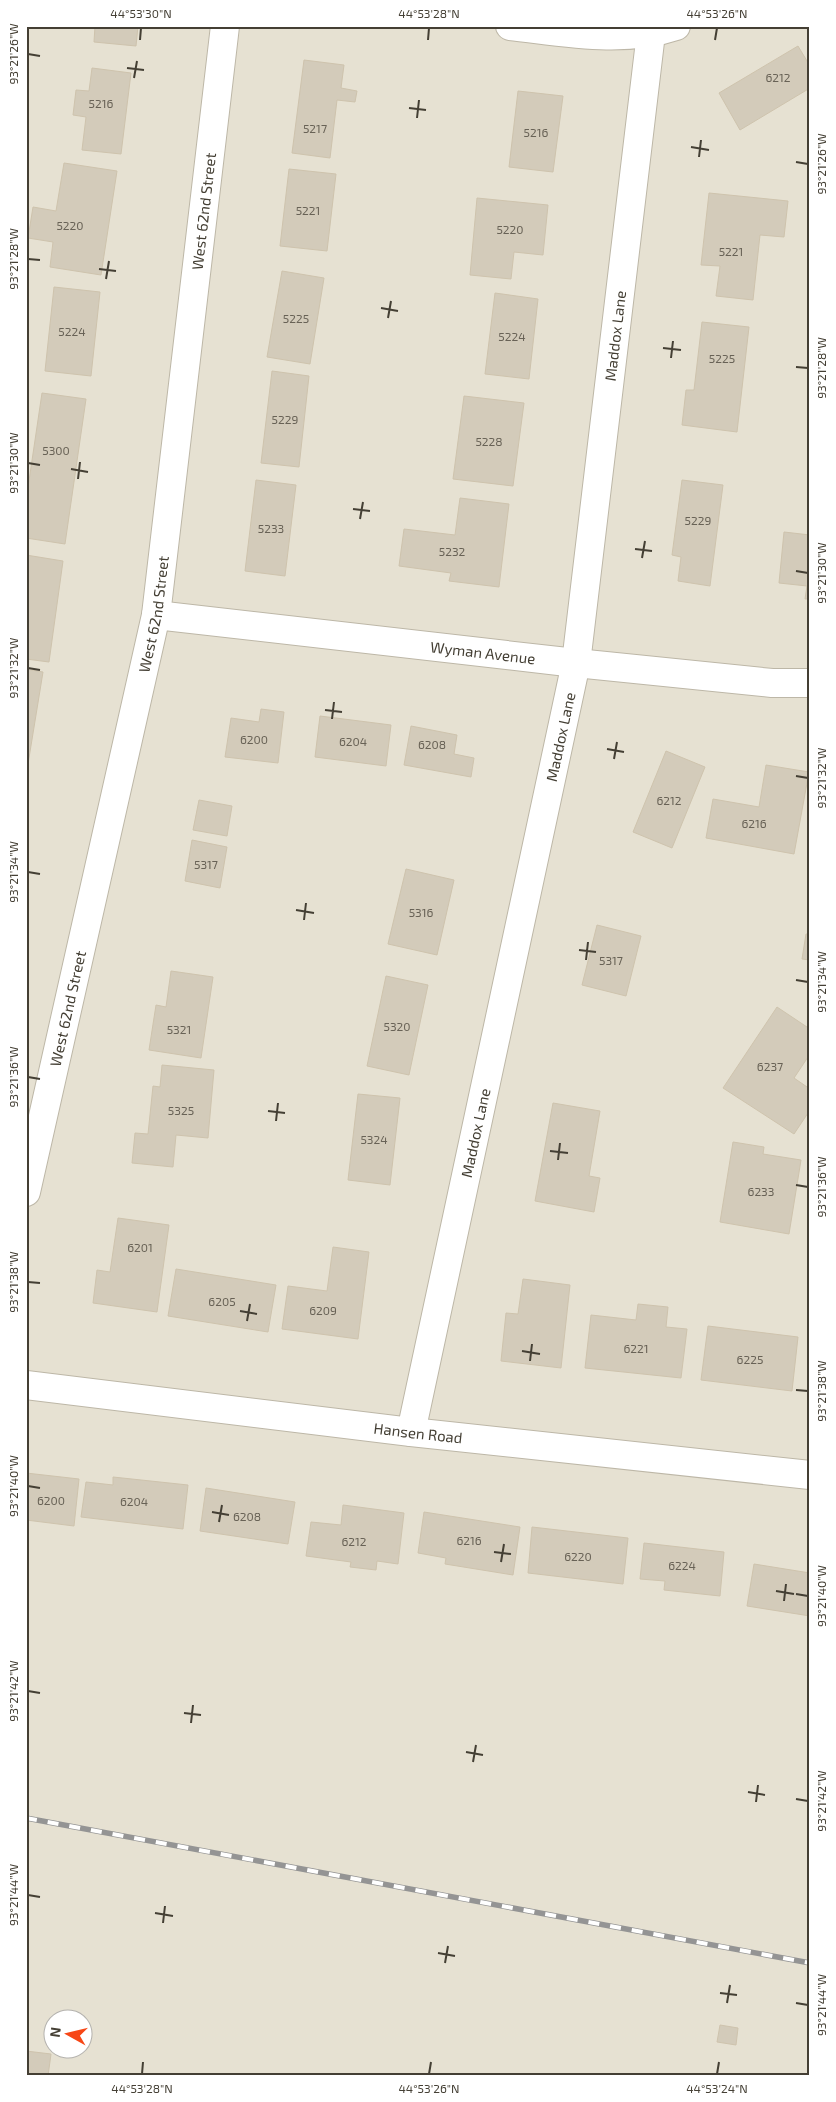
<svg xmlns="http://www.w3.org/2000/svg" width="836" height="2102" font-family="'Exo 2',sans-serif">
	<style>
		.residential { fill: #e6e1d2; fill-rule: evenodd }
		.building { fill: #d3cbba; stroke: #cec3ad }
		.lines { fill: none; stroke-linecap: round; stroke-linejoin: round }
		.minor-casing { stroke: #bdb7a7; stroke-width: 30 }
		.minor { stroke: #fff; stroke-width: 28 }
		.rail-casing { stroke: #949494; stroke-width: 5.5 }
		.rail { stroke: #fff; stroke-width: 4; stroke-dasharray: 11; stroke-linecap: butt }
		.ticks { fill: none; stroke: #443f34; stroke-width: 2 }
		.labels { text-anchor: middle; dominant-baseline: central; stroke-width: 4.5; stroke-linejoin: round; paint-order: stroke }
		.number-label { font-size: 12px; fill: #686256 }
		.street-label { font-size: 15px; fill: #443f34; stroke: #fff }
		.neatline { fill: none; stroke: #443f34; stroke-width: 2 }
		.ticks-label { font-size: 12px; text-anchor: middle; fill: #443f34 }
	</style>
	<rect width="100%" height="100%" fill="#f2efe4"/>
	<!-- residential -->
	<path class="residential" d="M26 26H810V2076H26ZM52 2020H82V2050H52Z"/>
	<!-- building -->
	<g class="building">
		<path d="M95 26H138L136 46 94 42Z"/>
		<path d="M798 46 810 66V88L740 130 719 93Z"/>
		<path d="M304 60 344 65 341 88 357 91 355 102 337 100 330 158 292 153Z"/>
		<path d="M92 68 131 73 121 154 82 150 86 117 73 115 76 90 89 91Z"/>
		<path d="M518 91 563 96 553 172 509 167Z"/>
		<path d="M64 163 117 171 101 275 50 267 53 242 28 238 33 207 56 211Z"/>
		<path d="M289 169 336 174 327 251 280 246Z"/>
		<path d="M709 193 788 201 784 237 760 235 753 300 716 296 720 266 701 265Z"/>
		<path d="M477 198 548 205 543 255 514 252 511 279 470 275Z"/>
		<path d="M282 271 324 278 310 364 267 357Z"/>
		<path d="M54 287 100 292 91 376 45 371Z"/>
		<path d="M495 293 538 299 529 379 485 374Z"/>
		<path d="M702 322 749 327 737 432 682 425 686 390H694Z"/>
		<path d="M272 371 309 376 299 467 261 463Z"/>
		<path d="M42 393 86 399 65 544 26 538V501Z"/>
		<path d="M464 396 524 403 513 486 453 479Z"/>
		<path d="M256 480 296 485 285 576 245 571Z"/>
		<path d="M682 480 723 485 710 586 678 581 681 557 672 555Z"/>
		<path d="M460 498 509 504 499 587 449 581 451 573 399 566 404 529 455 535Z"/>
		<path d="M784 532 810 535V599H805L807 586 779 583Z"/>
		<path d="M26 555 63 561 49 662 26 659Z"/>
		<path d="M26 669 43 672 28 764 26 763Z"/>
		<path d="M261 709 284 712 278 763 225 757 231 718 259 722Z"/>
		<path d="M320 716 391 725 386 766 315 757Z"/>
		<path d="M411 726 457 735 454 754 474 758 471 777 404 765Z"/>
		<path d="M666 751 705 767 672 848 633 832Z"/>
		<path d="M766 765 809 772 794 854 706 838 713 799 759 807Z"/>
		<path d="M199 800 232 806 227 836 193 830Z"/>
		<path d="M192 840 227 847 220 888 185 881Z"/>
		<path d="M406 869 454 880 437 955 388 944Z"/>
		<path d="M597 925 641 936 626 996 582 985Z"/>
		<path d="M806 934H810V960L802 959Z"/>
		<path d="M171 971 213 977 201 1058 149 1050 156 1005 166 1007Z"/>
		<path d="M386 976 428 985 409 1075 367 1066Z"/>
		<path d="M777 1007 810 1029V1054L794 1078 810 1089V1110L794 1134 723 1088Z"/>
		<path d="M162 1065 214 1070 208 1138 176 1135 173 1167 132 1163 135 1133 148 1134 153 1086 160 1087Z"/>
		<path d="M358 1094 400 1098 390 1185 348 1180Z"/>
		<path d="M553 1103 600 1111 589 1176 600 1178 594 1212 535 1201Z"/>
		<path d="M733 1142 764 1147 763 1154 801 1160 789 1234 720 1222Z"/>
		<path d="M118 1218 169 1225 157 1312 93 1303 97 1270 110 1272Z"/>
		<path d="M333 1247 369 1252 358 1339 282 1329 288 1286 327 1291Z"/>
		<path d="M176 1269 276 1285 268 1332 168 1316Z"/>
		<path d="M523 1279 570 1285 561 1368 501 1361 506 1313 518 1314Z"/>
		<path d="M638 1304 668 1307 666 1327 687 1329 681 1378 585 1368 591 1315 636 1320Z"/>
		<path d="M708 1326 798 1337 792 1391 701 1380Z"/>
		<path d="M26 1473 79 1479 74 1526 26 1520Z"/>
		<path d="M113 1477 188 1485 183 1529 81 1517 86 1482 113 1485Z"/>
		<path d="M206 1488 295 1502 288 1544 200 1531Z"/>
		<path d="M343 1505 404 1513 398 1564 377 1561 376 1570 350 1567 351 1562 306 1556 311 1522 341 1525Z"/>
		<path d="M424 1512 520 1527 513 1575 445 1564 446 1558 418 1553Z"/>
		<path d="M532 1527 628 1538 623 1584 528 1573Z"/>
		<path d="M644 1543 724 1552 720 1596 664 1590 665 1581 640 1579Z"/>
		<path d="M754 1564 810 1573V1616L747 1606Z"/>
		<path d="M720 2025 738 2028 736 2045 717 2042Z"/>
		<path d="M26 2051 51 2054 48 2076H26Z"/>
	</g>
	<g class="lines">
		<defs>
			<g id="minor">
				<path d="M510 26C564 32 623 44 676 26"/>
				<path id="s1" d="M156 615 576 663 772 683H810"/>
				<path id="s2" d="M26 1192 156 615 225 26"/>
				<path id="s3" d="M26 1385 411 1432 810 1475"/>
				<path id="s4" d="M411 1432 576 663 651 33"/>
			</g>
		</defs>
		<!-- minor casing -->
		<use href="#minor" class="minor-casing"/>
		<!-- minor -->
		<use href="#minor" class="minor"/>
		<defs>
			<path id="rail" d="M26 1818 810 1963"/>
		</defs>
		<!-- rail casing -->
		<use href="#rail" class="rail-casing"/>
		<!-- rail -->
		<use href="#rail" class="rail"/>
	</g>
	<!-- ticks -->
	<path class="ticks" d="M140 40 141 28M428 40 429 28M715 40 717 28M28 54 40 56M127 68 144 70M134 78 137 61M409 108 426 110M417 118 419 100M691 147 709 150M699 157 701 140M796 162 808 164M28 259 40 260M99 269 116 271M106 279 109 261M381 308 398 311M388 318 391 301M663 348 681 350M671 358 673 341M796 367 808 368M28 463 40 465M71 469 88 472M78 479 80 462M353 509 370 511M360 519 363 502M635 549 652 551M642 558 645 541M796 571 808 573M28 668 40 670M325 710 342 712M332 719 334 702M607 749 624 752M614 759 617 742M796 776 808 778M28 872 40 874M296 910 314 913M304 920 306 903M579 950 596 952M586 960 588 942M796 980 808 982M28 1077 40 1079M268 1111 285 1113M276 1121 278 1103M550 1151 568 1153M558 1160 560 1143M796 1185 808 1187M28 1282 40 1283M240 1311 257 1314M247 1321 250 1304M522 1351 540 1354M530 1361 532 1344M796 1390 808 1391M28 1486 40 1488M212 1512 229 1515M219 1522 222 1505M494 1552 511 1554M501 1562 504 1544M776 1591 794 1594M796 1594 808 1596M784 1601 786 1584M28 1691 40 1693M184 1713 201 1715M191 1723 193 1705M466 1752 483 1755M473 1762 476 1745M748 1792 765 1795M796 1799 808 1801M756 1802 758 1785M28 1895 40 1897M155 1913 173 1916M163 1923 165 1906M438 1953 455 1956M445 1963 448 1946M720 1993 737 1995M727 2003 730 1985M796 2003 808 2005M142 2074 143 2062M429 2074 431 2062M717 2074 719 2062"/>
	<g class="labels">
		<!-- number labels -->
		<g class="number-label">
			<text x="778" y="77">6212</text>
			<text x="101" y="103">5216</text>
			<text x="315" y="128">5217</text>
			<text x="536" y="132">5216</text>
			<text x="308" y="210">5221</text>
			<text x="70" y="225">5220</text>
			<text x="510" y="229">5220</text>
			<text x="731" y="251">5221</text>
			<text x="296" y="318">5225</text>
			<text x="72" y="331">5224</text>
			<text x="512" y="336">5224</text>
			<text x="722" y="358">5225</text>
			<text x="285" y="419">5229</text>
			<text x="489" y="441">5228</text>
			<text x="56" y="450">5300</text>
			<text x="698" y="520">5229</text>
			<text x="271" y="528">5233</text>
			<text x="452" y="551">5232</text>
			<text x="254" y="739">6200</text>
			<text x="353" y="741">6204</text>
			<text x="432" y="744">6208</text>
			<text x="669" y="800">6212</text>
			<text x="754" y="823">6216</text>
			<text x="206" y="864">5317</text>
			<text x="421" y="912">5316</text>
			<text x="611" y="960">5317</text>
			<text x="397" y="1026">5320</text>
			<text x="179" y="1029">5321</text>
			<text x="770" y="1066">6237</text>
			<text x="181" y="1110">5325</text>
			<text x="374" y="1139">5324</text>
			<text x="761" y="1191">6233</text>
			<text x="140" y="1247">6201</text>
			<text x="222" y="1301">6205</text>
			<text x="323" y="1310">6209</text>
			<text x="636" y="1348">6221</text>
			<text x="750" y="1359">6225</text>
			<text x="51" y="1500">6200</text>
			<text x="134" y="1501">6204</text>
			<text x="247" y="1516">6208</text>
			<text x="469" y="1540">6216</text>
			<text x="354" y="1541">6212</text>
			<text x="578" y="1556">6220</text>
			<text x="682" y="1565">6224</text>
		</g>
		<!-- street labels -->
		<g class="street-label">
			<text stroke="none"><textPath href="#s2" startOffset="998">West 62nd Street</textPath></text>
			<text stroke="none"><textPath href="#s4" startOffset="1116">Maddox Lane</textPath></text>
			<text stroke="none"><textPath href="#s2" startOffset="592">West 62nd Street</textPath></text>
			<text stroke="none"><textPath href="#s1" startOffset="329">Wyman Avenue</textPath></text>
			<text stroke="none"><textPath href="#s4" startOffset="711">Maddox Lane</textPath></text>
			<text stroke="none"><textPath href="#s2" startOffset="188">West 62nd Street</textPath></text>
			<text stroke="none"><textPath href="#s4" startOffset="306">Maddox Lane</textPath></text>
			<text stroke="none"><textPath href="#s3" startOffset="395">Hansen Road</textPath></text>
		</g>
	</g>
	<!-- border -->
	<rect width="836" height="2102" fill="none" stroke="#ffffff" stroke-width="55"/>
	<!-- north arrow -->
	<g transform="translate(68 2034) rotate(278)"><circle r="24" fill="#ffffff" stroke="#b4b2ae"/>
	<path d="M0-4L9 19L0 12L-9 19Z" fill="#f74716"/>
	<text y="-8" font-size="14" font-weight="bold" text-anchor="middle" fill="#443f34">N</text>
	</g>
	<rect x="28" y="28" width="780" height="2046" class="neatline"/>
	<g class="ticks-label">
		<text x="141" y="18">44°53'30"N</text>
		<text x="429" y="18">44°53'28"N</text>
		<text x="717" y="18">44°53'26"N</text>
		<text transform="translate(14 54) rotate(-90)" y="4">93°21'26"W</text>
		<text transform="translate(822 164) rotate(-90)" y="4">93°21'26"W</text>
		<text transform="translate(14 259) rotate(-90)" y="4">93°21'28"W</text>
		<text transform="translate(822 368) rotate(-90)" y="4">93°21'28"W</text>
		<text transform="translate(14 463) rotate(-90)" y="4">93°21'30"W</text>
		<text transform="translate(822 573) rotate(-90)" y="4">93°21'30"W</text>
		<text transform="translate(14 668) rotate(-90)" y="4">93°21'32"W</text>
		<text transform="translate(822 778) rotate(-90)" y="4">93°21'32"W</text>
		<text transform="translate(14 872) rotate(-90)" y="4">93°21'34"W</text>
		<text transform="translate(822 982) rotate(-90)" y="4">93°21'34"W</text>
		<text transform="translate(14 1077) rotate(-90)" y="4">93°21'36"W</text>
		<text transform="translate(822 1187) rotate(-90)" y="4">93°21'36"W</text>
		<text transform="translate(14 1282) rotate(-90)" y="4">93°21'38"W</text>
		<text transform="translate(822 1391) rotate(-90)" y="4">93°21'38"W</text>
		<text transform="translate(14 1486) rotate(-90)" y="4">93°21'40"W</text>
		<text transform="translate(822 1596) rotate(-90)" y="4">93°21'40"W</text>
		<text transform="translate(14 1691) rotate(-90)" y="4">93°21'42"W</text>
		<text transform="translate(822 1801) rotate(-90)" y="4">93°21'42"W</text>
		<text transform="translate(14 1895) rotate(-90)" y="4">93°21'44"W</text>
		<text transform="translate(822 2005) rotate(-90)" y="4">93°21'44"W</text>
		<text x="142" y="2093">44°53'28"N</text>
		<text x="429" y="2093">44°53'26"N</text>
		<text x="717" y="2093">44°53'24"N</text>
	</g>
</svg>
